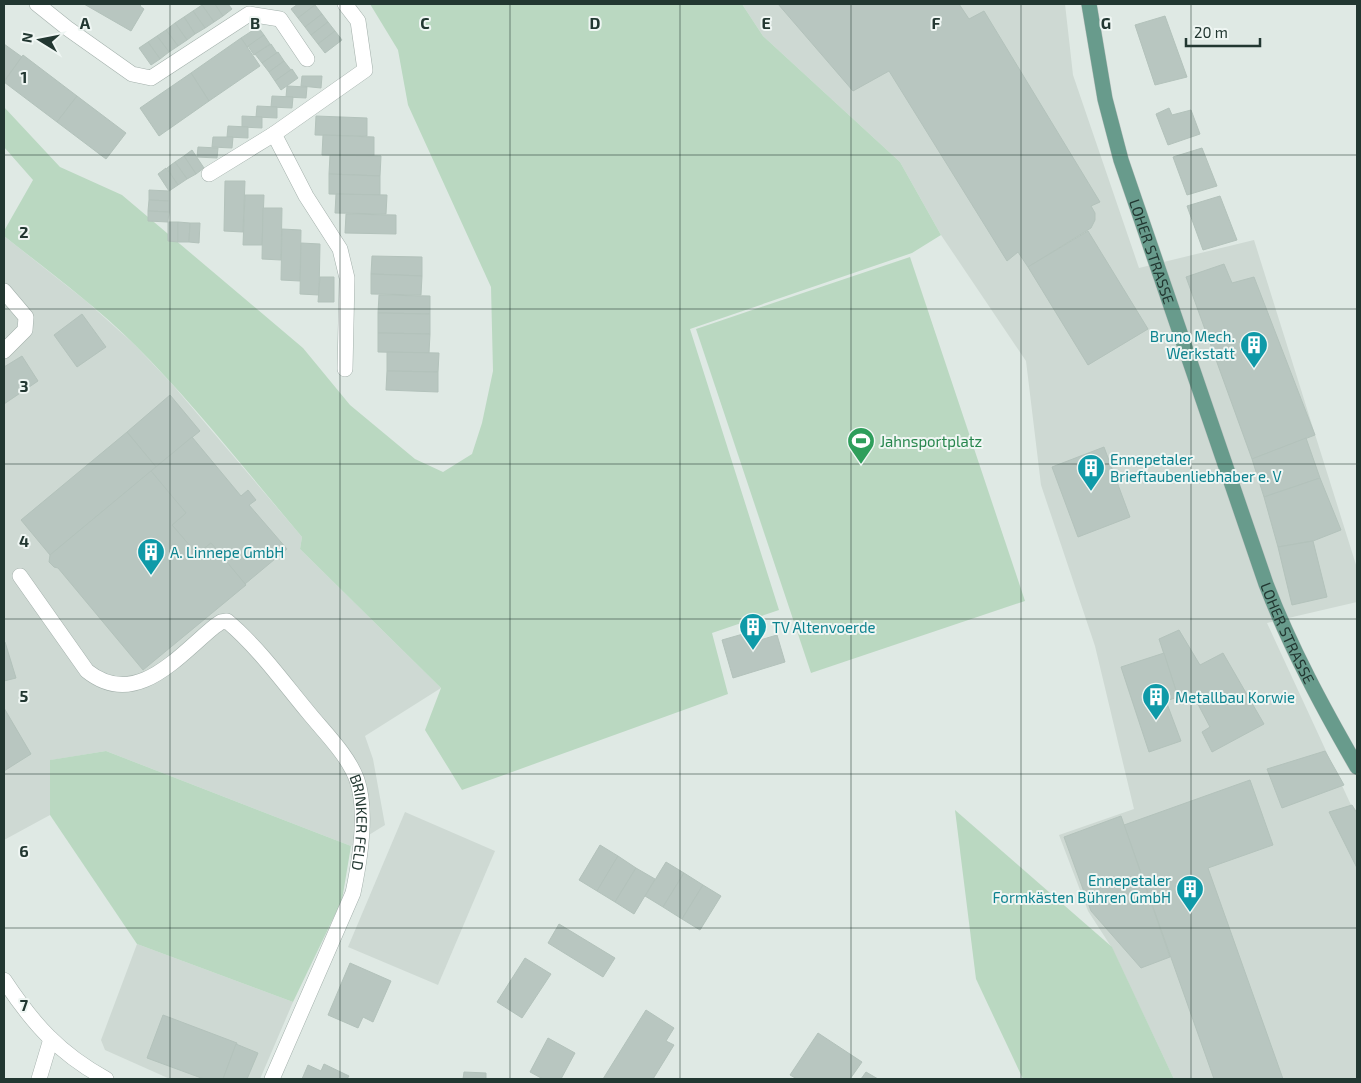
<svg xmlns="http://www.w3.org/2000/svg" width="1361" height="1083" font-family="'Exo 2',sans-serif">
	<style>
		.built { fill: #ced9d3 }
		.green { fill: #bad8c1 }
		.building { fill: #b8c6c0; stroke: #b3c2bb }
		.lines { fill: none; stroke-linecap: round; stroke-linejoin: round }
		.minor-casing { stroke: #a3b0ab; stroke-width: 16 }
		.major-casing { stroke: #bdc3c1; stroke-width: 16 }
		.minor { stroke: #fff; stroke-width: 15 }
		.major { stroke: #689b8c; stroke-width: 15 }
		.grid { fill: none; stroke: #223731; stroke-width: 1; stroke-opacity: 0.55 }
		.labels { text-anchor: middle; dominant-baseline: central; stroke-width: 4; stroke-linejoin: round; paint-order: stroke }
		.street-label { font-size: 15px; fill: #223731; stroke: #eff6f3 }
		.culture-label { font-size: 15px; fill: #0d838f; stroke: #eff6f3; text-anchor: start }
		.leisure-label { font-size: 15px; fill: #27864d; stroke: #eff6f3; text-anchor: start }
		.grid-label { font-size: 16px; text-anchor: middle; font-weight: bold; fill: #223731; stroke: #eff6f3; stroke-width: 4; stroke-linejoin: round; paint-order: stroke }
	</style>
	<rect width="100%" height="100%" fill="#dfe9e4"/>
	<!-- built -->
	<g class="built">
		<path d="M742 4H1065L1073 75 1139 268 1254 240 1357 568V602L1267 623 1357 818V1079H1174L1112 948 1088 911 1059 835 1134 809 1095 646 1041 485 1026 361 941 235 900 162 763 36Z"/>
		<path d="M4 236 86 301 134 344 172 384 302 537 300 549 441 688 365 736 373 759 385 825 351 846 106 751 51 760 50 815 4 840Z"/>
		<path d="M405 812 495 851 438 985 348 947Z"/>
		<path d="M137 944 293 1002 260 1079H170L105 1050 101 1040Z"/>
	</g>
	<!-- green -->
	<g class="green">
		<path d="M370 4H742L763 36 900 162 941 235 912 253 690 329 779 610 712 633 728 694 462 790 425 730 441 688 300 549 302 537C247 472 195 405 135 345 95 305 48 271 4 236V231L33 180 4 147V107L60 167 122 195 303 348 350 405 415 459 443 472 472 454 482 423 493 371 491 287 408 105 398 50Z"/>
		<path d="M910 257 1025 601 811 673 696 329Z"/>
		<path d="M106 751 351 846 342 900 293 1002 137 944 50 815V760Z"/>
		<path d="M955 810 1112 947 1174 1079H1023L976 979Z"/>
	</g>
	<!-- building -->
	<g class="building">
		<path d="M84 4H142L140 6 144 9 131 31Z"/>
		<path d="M204 4H215L223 16 214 22 202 5Z"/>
		<path d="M215 4H228L232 9 223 16Z"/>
		<path d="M298 4H314L315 5 298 18 291 9Z"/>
		<path d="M778 4H959L969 19 984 11 1100 202 1091 206 1095 213V220L1091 228 1028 267 1018 252 1007 261 889 71 853 91Z"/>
		<path d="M202 5 214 22 205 28 193 11Z"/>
		<path d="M315 5 322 14 305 27 298 18Z"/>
		<path d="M193 11 205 28 195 34 184 17Z"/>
		<path d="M322 14 328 22 311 35 305 27Z"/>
		<path d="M1165 16 1187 77 1155 85 1135 25Z"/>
		<path d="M184 17 195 34 187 40 175 23Z"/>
		<path d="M328 22 335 31 318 44 311 35Z"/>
		<path d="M175 23 187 40 178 46 166 30Z"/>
		<path d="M258 27 264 35 247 47 241 38Z"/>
		<path d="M166 30 178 46 169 52 157 36Z"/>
		<path d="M335 31 342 40 325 53 318 44Z"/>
		<path d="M264 35 270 44 254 55 248 46Z"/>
		<path d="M157 36 169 52 160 59 148 42Z"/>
		<path d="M241 38 260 66 209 101 191 73Z"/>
		<path d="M148 42 160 59 151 65 139 48Z"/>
		<path d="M4 44 22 57 4 81Z"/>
		<path d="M271 44 277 53 262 63 255 54Z"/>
		<path d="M278 52 284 61 269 72 262 63Z"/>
		<path d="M23 55 77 96 57 122 4 82Z"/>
		<path d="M284 61 291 70 275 81 269 72Z"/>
		<path d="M292 69 298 78 281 90 275 81Z"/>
		<path d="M191 73 209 101 159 136 140 108Z"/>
		<path d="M302 76H322L321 88 301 86Z"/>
		<path d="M287 86 307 87 306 98 286 97Z"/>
		<path d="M77 96 126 133 106 159 57 122Z"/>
		<path d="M272 96 293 97 292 108 271 107Z"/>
		<path d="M257 106 277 107V118L256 117Z"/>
		<path d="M1169 108 1172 115 1191 110 1200 134 1168 145 1156 114Z"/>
		<path d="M242 116 262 117V128L242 127Z"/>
		<path d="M316 116 367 118V136L315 135Z"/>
		<path d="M228 126 248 127V138L227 137Z"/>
		<path d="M323 135 374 137V156L322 155Z"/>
		<path d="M213 137H233L232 148 212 147Z"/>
		<path d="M198 147 218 148 217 158 197 157Z"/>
		<path d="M1202 148 1217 186 1187 195 1173 157Z"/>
		<path d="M192 150 204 168 196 174 184 156Z"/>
		<path d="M330 155 381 156 380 176 329 174Z"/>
		<path d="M184 156 196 174 187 179 175 162Z"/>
		<path d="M175 162 187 179 178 185 167 168Z"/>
		<path d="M166 168 178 185 169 191 158 174Z"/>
		<path d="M329 174 380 176V195L329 194Z"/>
		<path d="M225 181H245L243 232 224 231Z"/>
		<path d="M149 190 169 191V201L149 200Z"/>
		<path d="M336 194 387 195 386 214 335 213Z"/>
		<path d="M245 195H264L262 245H243Z"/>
		<path d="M1220 196 1237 240 1203 250 1187 206Z"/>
		<path d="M149 200 169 201V212L148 211Z"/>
		<path d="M263 208H282L281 260 262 259Z"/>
		<path d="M148 211 169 212 168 222 148 221Z"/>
		<path d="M346 214 396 215V234L345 233Z"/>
		<path d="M168 222H178V242L168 241Z"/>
		<path d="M178 222 190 223 189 242H178Z"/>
		<path d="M190 223H200L199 243 189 242Z"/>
		<path d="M282 229 301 230 300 281 281 280Z"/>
		<path d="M1088 231 1148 329 1088 365 1028 267Z"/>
		<path d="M301 243 320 244 319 295 300 294Z"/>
		<path d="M372 256 422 257V276L371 274Z"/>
		<path d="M1224 264 1232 283 1254 277 1315 435 1252 459 1186 277Z"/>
		<path d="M371 274 422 276 421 295 371 294Z"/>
		<path d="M320 277H334V302H318Z"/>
		<path d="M379 295 430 296V314L378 313Z"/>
		<path d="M378 313 430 314V334L378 333Z"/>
		<path d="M82 314 106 347 77 367 54 335Z"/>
		<path d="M378 333 430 334 429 353 378 352Z"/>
		<path d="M387 352 439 353 438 372 387 371Z"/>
		<path d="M22 356 38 381 4 404V367Z"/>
		<path d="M387 371 438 372V392L386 390Z"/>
		<path d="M170 395 200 431 156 467 127 432Z"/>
		<path d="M127 432 156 467 50 555 21 520Z"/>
		<path d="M192 437 241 496 248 490 256 500 249 505 287 549 245 584 211 543 197 554 172 525 186 513 151 471Z"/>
		<path d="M1306 438 1320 478 1264 497 1252 459Z"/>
		<path d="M1104 447 1130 517 1078 537 1052 467Z"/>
		<path d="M151 471 186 513 172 525 197 554 211 543 246 585 143 670 58 568 54 567 49 562 50 555Z"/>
		<path d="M1320 478 1341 530 1313 541 1278 547 1264 497Z"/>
		<path d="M1313 541 1327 597 1292 605 1278 547Z"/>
		<path d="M757 630 760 640 777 635 785 662 733 678 722 640Z"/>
		<path d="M1179 630 1200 665 1223 653 1264 724 1212 752 1202 732 1210 727 1191 691 1178 697 1159 639Z"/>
		<path d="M5 642 16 678 4 681V643Z"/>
		<path d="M1164 653 1178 697 1166 701 1181 741 1149 752 1121 667Z"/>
		<path d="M4 708 31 754 4 771Z"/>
		<path d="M1325 751 1344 785 1282 808 1267 769Z"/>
		<path d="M1250 780 1273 845 1208 868 1283 1079H1214L1124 825Z"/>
		<path d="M1352 805 1357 813V868L1329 812Z"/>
		<path d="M1121 816 1170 957 1141 968 1091 911 1064 837Z"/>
		<path d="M600 845 618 856 597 891 579 880Z"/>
		<path d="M618 856 636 868 615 902 597 891Z"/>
		<path d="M666 862 684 873 663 907 645 896Z"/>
		<path d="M636 868 655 879 634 914 615 902Z"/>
		<path d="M684 873 703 885 682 919 663 907Z"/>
		<path d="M703 885 721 896 700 930 682 919Z"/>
		<path d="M559 924 615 958 603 977 548 943Z"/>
		<path d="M525 958 551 974 522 1018 497 1002Z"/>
		<path d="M350 963 391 981 373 1022 363 1017 358 1028 328 1015Z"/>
		<path d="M646 1010 674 1028 666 1041 674 1045 653 1079H603Z"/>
		<path d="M163 1015 237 1043 223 1079H204L147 1058Z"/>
		<path d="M818 1033 862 1062 850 1079H797L790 1075Z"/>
		<path d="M548 1038 575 1053 561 1079H543L530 1072Z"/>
		<path d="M236 1044 258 1053 247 1079H223Z"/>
		<path d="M324 1064 349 1076 347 1079H302L308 1065 321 1071Z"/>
		<path d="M464 1072 486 1073V1079H463Z"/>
		<path d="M866 1072 878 1079H861Z"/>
	</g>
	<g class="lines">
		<defs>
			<g id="minor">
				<path d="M37 4 67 28 132 74 151 78 249 14 280 19 307 59"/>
				<path d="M209 174 274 134"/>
				<path d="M4 291 26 317 25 330 4 351"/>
				<path d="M345 369 347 278 340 249 306 196 274 134 365 70 358 21 345 4"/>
				<path id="s1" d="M20 576 87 671C136 710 178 656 215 626L221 622 227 621C258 647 283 682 308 712 325 733 348 755 357 780 368 812 360 860 353 893L272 1079"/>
				<path d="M4 980C33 1024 60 1054 106 1079"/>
				<path d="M39 1079 51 1039"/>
			</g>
			<g id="major">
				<path id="s2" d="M1089 4 1105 99 1121 160 1266 584C1291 649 1323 708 1357 767"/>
			</g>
		</defs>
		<!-- minor casing -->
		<use href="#minor" class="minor-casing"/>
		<!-- major casing -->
		<use href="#major" class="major-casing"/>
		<!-- minor -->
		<use href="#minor" class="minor"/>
		<!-- major -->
		<use href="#major" class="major"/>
	</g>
	<!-- grid -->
	<path class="grid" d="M170 4V1079M340 4V1079M510 4V1079M680 4V1079M851 4V1079M1021 4V1079M1191 4V1079M4 155H1357M4 309H1357M4 464H1357M4 619H1357M4 774H1357M4 928H1357"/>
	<!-- icons -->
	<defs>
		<symbol id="building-pin" viewBox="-11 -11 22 30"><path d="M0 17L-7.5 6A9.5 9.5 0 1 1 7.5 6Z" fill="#0f9aa8" stroke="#eff6f3"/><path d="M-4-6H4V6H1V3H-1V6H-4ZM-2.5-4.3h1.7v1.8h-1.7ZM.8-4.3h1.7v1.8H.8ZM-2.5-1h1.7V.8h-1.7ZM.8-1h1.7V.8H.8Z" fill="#fff"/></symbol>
		<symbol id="stadium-pin" viewBox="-11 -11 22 30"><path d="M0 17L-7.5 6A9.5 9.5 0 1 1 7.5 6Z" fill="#2e9e5b" stroke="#eff6f3"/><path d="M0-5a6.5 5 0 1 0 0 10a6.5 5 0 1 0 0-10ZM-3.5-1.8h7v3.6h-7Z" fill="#fff"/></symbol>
	</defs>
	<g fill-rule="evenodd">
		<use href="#building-pin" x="1238" y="329" width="32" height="43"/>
		<use href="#stadium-pin" x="845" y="425" width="32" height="43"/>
		<use href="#building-pin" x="1075" y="452" width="32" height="43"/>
		<use href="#building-pin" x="135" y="536" width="32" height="43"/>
		<use href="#building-pin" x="737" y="611" width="32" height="43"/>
		<use href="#building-pin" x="1140" y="681" width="32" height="43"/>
		<use href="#building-pin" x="1174" y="873" width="32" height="43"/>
	</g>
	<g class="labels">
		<!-- street labels -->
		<g class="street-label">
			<text stroke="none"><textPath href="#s2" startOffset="256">LOHER STRASSE</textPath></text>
			<text stroke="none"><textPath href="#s2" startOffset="661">LOHER STRASSE</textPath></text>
			<text stroke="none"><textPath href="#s1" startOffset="529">BRINKER FELD</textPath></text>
		</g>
		<!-- culture labels -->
		<g class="culture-label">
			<text x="1235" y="336" text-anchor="end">Bruno Mech.<tspan x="1235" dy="17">Werkstatt</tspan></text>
			<text x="1110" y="459">Ennepetaler<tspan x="1110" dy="17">Brieftaubenliebhaber e. V</tspan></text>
			<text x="170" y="552">A. Linnepe GmbH</text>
			<text x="772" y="627">TV Altenvoerde</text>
			<text x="1175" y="697">Metallbau Korwie</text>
			<text x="1171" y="880" text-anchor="end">Ennepetaler<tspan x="1171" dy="17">Formkästen Bühren GmbH</tspan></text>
		</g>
		<!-- leisure labels -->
		<g class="leisure-label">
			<text x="880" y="441">Jahnsportplatz</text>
		</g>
	</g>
	<g class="grid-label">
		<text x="85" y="29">A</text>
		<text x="255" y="29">B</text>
		<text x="425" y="29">C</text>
		<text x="595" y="29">D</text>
		<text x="766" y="29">E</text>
		<text x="936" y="29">F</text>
		<text x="1106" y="29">G</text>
		<text x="24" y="83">1</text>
		<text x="24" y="238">2</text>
		<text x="24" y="392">3</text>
		<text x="24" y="547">4</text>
		<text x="24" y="702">5</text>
		<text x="24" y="857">6</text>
		<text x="24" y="1011">7</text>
	</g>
	<!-- border -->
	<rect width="1361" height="1083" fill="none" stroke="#223731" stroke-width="10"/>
	<!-- north arrow -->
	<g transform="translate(40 40) rotate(280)" stroke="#eff6f3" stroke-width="4" paint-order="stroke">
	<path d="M0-4L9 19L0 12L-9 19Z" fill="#223731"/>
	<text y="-8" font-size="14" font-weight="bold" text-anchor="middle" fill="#223731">N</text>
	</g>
	<!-- scale -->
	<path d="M1186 38v8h74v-8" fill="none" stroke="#223731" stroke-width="2.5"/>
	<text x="1194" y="38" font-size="15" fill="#223731" stroke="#eff6f3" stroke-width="4" paint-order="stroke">20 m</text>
</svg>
